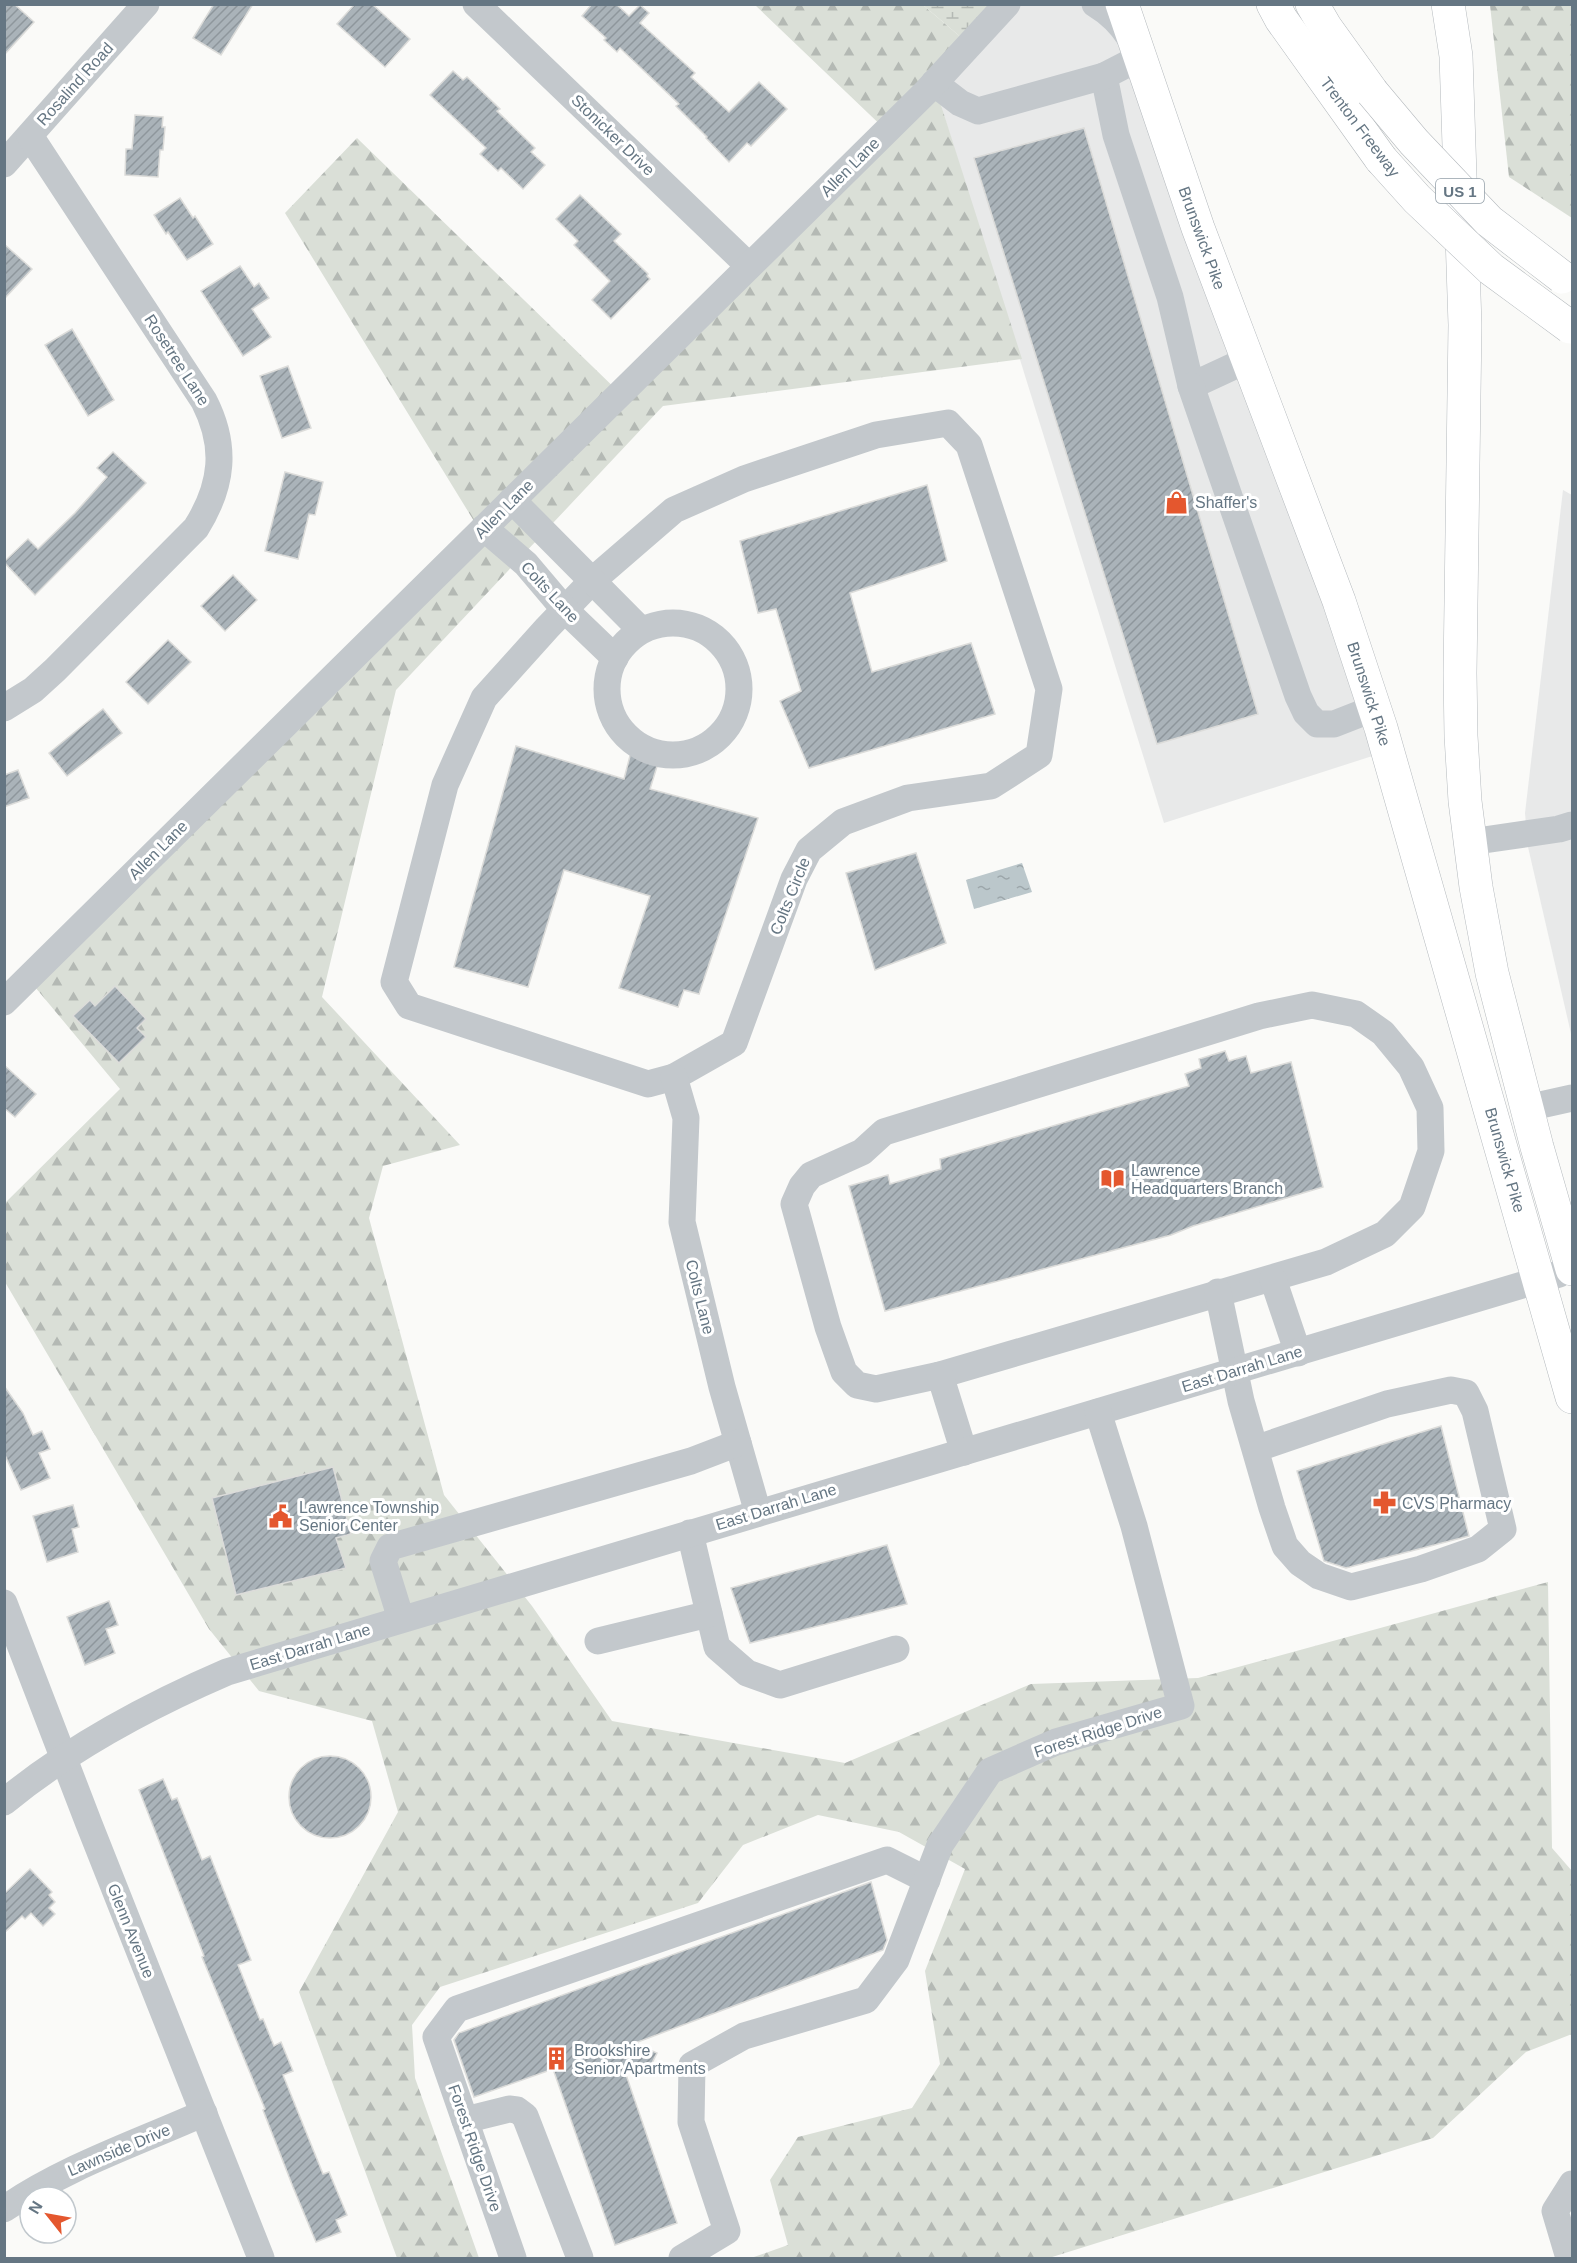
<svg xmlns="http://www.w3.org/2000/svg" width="1577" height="2263" font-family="Helvetica,sans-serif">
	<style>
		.built { fill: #e8e9e9 }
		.forest { fill: url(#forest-firs) }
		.wetland { fill: url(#wetland-marsh) }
		.water { fill: url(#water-ripples) }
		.building { fill: url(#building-hatch); stroke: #dcdcda; stroke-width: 1.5 }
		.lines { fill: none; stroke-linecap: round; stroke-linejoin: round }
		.major-casing { stroke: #b5babe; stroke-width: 34 }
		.highway-casing { stroke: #b4b9bd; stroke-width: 34 }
		.minor { stroke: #c3c8cc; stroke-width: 27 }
		.major { stroke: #fff; stroke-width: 33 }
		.highway { stroke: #fff; stroke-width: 33 }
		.highway-bridge-casing { stroke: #b4b9bd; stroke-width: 34; stroke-linecap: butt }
		.highway-bridge { stroke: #fff; stroke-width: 33 }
		.labels { text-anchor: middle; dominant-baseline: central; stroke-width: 6; stroke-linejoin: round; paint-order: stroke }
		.shield { fill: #fff; stroke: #939fa8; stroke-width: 1.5 }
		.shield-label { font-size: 15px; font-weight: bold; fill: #657683 }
		.street-label { font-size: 16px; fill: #657683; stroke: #fff }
		.poi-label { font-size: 16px; fill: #657683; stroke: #fff; text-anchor: start }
	</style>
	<defs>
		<pattern id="forest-firs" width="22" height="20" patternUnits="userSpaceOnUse" patternTransform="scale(1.5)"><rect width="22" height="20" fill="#dadfd7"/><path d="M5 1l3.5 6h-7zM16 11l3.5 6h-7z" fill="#b4b9b4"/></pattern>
		<pattern id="wetland-marsh" width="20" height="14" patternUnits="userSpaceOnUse" patternTransform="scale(1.5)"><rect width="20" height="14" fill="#dadfd7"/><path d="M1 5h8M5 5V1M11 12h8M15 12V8" fill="none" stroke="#b4b9b4"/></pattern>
		<pattern id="water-ripples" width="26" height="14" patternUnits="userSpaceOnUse" patternTransform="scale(1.5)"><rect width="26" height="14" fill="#bbc7cb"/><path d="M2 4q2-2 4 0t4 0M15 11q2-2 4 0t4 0" fill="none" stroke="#9ca6aa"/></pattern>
		<pattern id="building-hatch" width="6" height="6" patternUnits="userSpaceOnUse" patternTransform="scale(1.5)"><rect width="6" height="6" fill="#aab3b9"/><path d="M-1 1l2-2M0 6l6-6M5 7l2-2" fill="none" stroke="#8e969c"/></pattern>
	</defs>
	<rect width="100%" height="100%" fill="#fafaf8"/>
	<!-- built -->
	<g class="built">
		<path d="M1015 5H1095L1105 10 1388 751 1164 823 934 83Z"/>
		<path d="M1563 490 1572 495V1038L1528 847 1525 813Z"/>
	</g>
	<!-- forest -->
	<g class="forest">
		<path d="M755 5H923L970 45 934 83 1022 359 663 406 396 690 322 997 460 1145 383 1166 369 1218 444 1495 532 1606 612 1721 845 1763 1031 1684 1198 1678 1548 1582 1552 1848 1572 1871V2034L1526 2052 1433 2138 1049 2258H751L788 2245 770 2180 798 2137 912 2108 940 2064 925 1971 965 1869 899 1832 818 1815 743 1845 698 1903 440 1987 412 2025 415 2078 479 2258H397L299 1992 398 1812 372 1721 259 1691 209 1629 5 1282 4 1204 120 1089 35 987 485 539 285 213 357 138 626 399 891 135Z"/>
		<path d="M1490 5H1572V218L1509 177Z"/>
	</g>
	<!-- wetland -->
	<path class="wetland" d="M923 5H1015L970 45Z"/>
	<!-- water -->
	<path class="water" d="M1022 863 1032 892 974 909 966 880Z"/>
	<!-- building -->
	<g class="building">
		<path d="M4 4H14L34 22 4 55Z"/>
		<path d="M214 4H253L221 55 193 38Z"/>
		<path d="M355 4H372L410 39 385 67 337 24Z"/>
		<path d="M592 4H616L629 16 640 5 649 13 640 23 695 73 691 77 729 112 759 82 787 109 751 146 747 143 729 162 706 138 707 137 676 106 679 104 620 48 617 52 604 40 606 38 582 16Z"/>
		<path d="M453 71 463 80 467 77 500 109 497 111 535 148 531 152 545 165 523 189 501 168 498 171 480 154 486 148 430 95Z"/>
		<path d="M135 115 163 117 162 127H165L163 150H160L158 177 125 175 126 149H132Z"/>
		<path d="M1084 128 1258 714 1157 744 974 158Z"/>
		<path d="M580 195 621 234 614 241 648 274 647 276 650 279 611 319 592 300 610 281 574 245 578 241 556 219Z"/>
		<path d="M180 198 193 218 195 216 213 244 187 260 168 232 166 234 154 215Z"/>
		<path d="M4 244 32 269 4 299Z"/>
		<path d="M240 266 254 287 259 283 269 298 252 309 271 337 243 356 201 291Z"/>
		<path d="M72 329 114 400 88 416 45 345Z"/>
		<path d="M288 366 311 428 282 438 260 376Z"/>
		<path d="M113 452 146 483 35 595 4 562 28 539 38 549 75 513 107 477 97 468Z"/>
		<path d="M285 472 323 482 315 515 309 514 298 559 265 551Z"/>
		<path d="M927 485 947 561 850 593 872 672 971 643 995 714 809 768 780 701 801 691 776 609 758 613 740 541Z"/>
		<path d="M233 575 257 600 225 631 201 606Z"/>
		<path d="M168 640 191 662 148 704 126 682Z"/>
		<path d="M103 709 122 733 67 776 49 753Z"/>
		<path d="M516 746 624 779 631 752 659 760 650 789 758 818 699 994 684 990 678 1007 619 988 650 896 564 870 528 987 454 967Z"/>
		<path d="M18 770 29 798 4 807V775Z"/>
		<path d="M916 853 946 943 875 970 846 873Z"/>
		<path d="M115 986 146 1019 137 1028 146 1037 119 1063 73 1016 90 1000 95 1006Z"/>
		<path d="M1225 1051 1229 1061 1246 1056 1251 1073 1291 1062 1323 1187 1193 1226 1171 1235 885 1311 849 1186 888 1175 890 1184 941 1169 940 1159 1189 1086 1185 1074 1201 1068 1199 1059Z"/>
		<path d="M4 1065 36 1094 15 1117 4 1108Z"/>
		<path d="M4 1386 23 1413 33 1435 42 1431 50 1449 39 1453 50 1478 21 1490 4 1453Z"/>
		<path d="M1441 1426 1469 1536 1346 1568 1324 1561 1297 1471Z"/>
		<path d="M333 1467 351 1534 336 1538 346 1568 236 1595 212 1498Z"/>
		<path d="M73 1505 79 1527 72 1529 78 1552 47 1562 33 1516Z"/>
		<path d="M887 1545 907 1604 750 1643 731 1588Z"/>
		<path d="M109 1601 118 1625 106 1629 115 1653 85 1665 67 1617Z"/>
		<circle cx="330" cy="1797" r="41"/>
		<path d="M163 1779 172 1800 177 1798 202 1860 210 1856 251 1960 238 1965 260 2020 263 2019 274 2046 281 2042 293 2071 283 2075 323 2174 329 2172 347 2215 336 2220 341 2232 316 2242 293 2187 263 2110 265 2109 202 1957 204 1956 139 1790Z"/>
		<path d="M30 1869 52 1892 49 1895 55 1902 49 1908 55 1914 43 1926 31 1913 25 1919 22 1916 4 1933V1894Z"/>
		<path d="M871 1882 887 1940 883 1950 635 2043 657 2053 646 2075 623 2066 677 2223 615 2245 553 2069 474 2097 454 2040 459 2033Z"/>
	</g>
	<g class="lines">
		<defs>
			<g id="major">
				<path d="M1122 4 1198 228 1339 601 1381 728 1572 1397"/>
				<path d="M1448 4 1456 56 1465 325 1460 673 1461 736 1465 801 1476 887 1492 973 1537 1147 1572 1269"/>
			</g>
			<g id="highway">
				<path d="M1273 4 1281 19 1381 159"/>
				<path d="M1312 4 1326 28 1372 92"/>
			</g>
		</defs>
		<!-- major casing -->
		<use href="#major" class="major-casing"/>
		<!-- highway casing -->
		<use href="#highway" class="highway-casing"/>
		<!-- minor -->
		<g class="minor">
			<path d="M476 4 749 266"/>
			<path d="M1095 4C1110 13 1121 24 1130 38"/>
			<path d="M1104 76 1116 135 1170 297 1191 386 1247 360"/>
			<path d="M934 83 960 103 978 111 1104 76 1139 58"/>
			<path d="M4 164 146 4"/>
			<path d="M1191 386 1298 696 1306 713 1317 724H1334L1375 708"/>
			<path d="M948 423 969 445 1049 689 1039 755 991 786 908 798 843 822 809 850 794 879 734 1043 674 1077 648 1084 409 1006 394 982 445 785 484 698 547 628 593 580 674 510 744 479 876 435Z"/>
			<path d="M512 500 641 630"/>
			<path d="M484 528 526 564 565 610 615 658"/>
			<circle cx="673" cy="689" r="66"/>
			<path d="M4 708 33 690 55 670 196 528C223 485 227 446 204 401L30 136"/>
			<path d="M1470 842 1559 829 1572 825"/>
			<path d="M4 1002 927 91 1007 4"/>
			<path d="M1312 1005 1356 1014 1383 1033 1411 1067 1430 1108 1431 1151 1412 1207 1385 1234 1326 1262 940 1375 876 1389 857 1385 844 1372 828 1327 794 1204 802 1186 811 1175 862 1152 884 1132 1259 1016Z"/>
			<path d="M674 1077 686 1118 682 1222 722 1387 758 1513"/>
			<path d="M1527 1108 1572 1098"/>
			<path d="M1273 1279 1298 1353"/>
			<path d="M1218 1292 1241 1401 1272 1508 1285 1546 1300 1563 1319 1576 1351 1587 1421 1569 1478 1549 1503 1529 1475 1411 1466 1393 1451 1390 1387 1404 1255 1449"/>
			<path d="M940 1375 964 1452"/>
			<path d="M690 1533 717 1647 747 1673 780 1685 896 1649"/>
			<path d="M4 1603 89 1824 261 2258"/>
			<path d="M401 1619 383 1561 390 1547 691 1461 738 1443"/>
			<path d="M598 1641 709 1614"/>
			<path d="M4 1802C71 1747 148 1706 227 1672L1559 1274"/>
			<path d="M465 2120 509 2109 517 2110 525 2116 580 2258"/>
			<path d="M4 2209C65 2167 137 2143 204 2113"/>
			<path d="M513 2258 436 2037 457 2009 887 1860 927 1880"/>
			<path d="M682 2258 727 2231 691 2122 692 2065 744 2036 866 2000 896 1960 940 1845 990 1771 1056 1742 1181 1706 1134 1526 1098 1412"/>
			<path d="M1569 2258 1555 2211 1572 2184"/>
		</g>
		<!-- major -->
		<use href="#major" class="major"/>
		<!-- highway -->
		<use href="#highway" class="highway"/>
		<defs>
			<g id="highway-bridge">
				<path d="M1372 92 1414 142 1489 221 1562 277"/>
				<path d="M1381 159 1417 199 1491 269 1570 327"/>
			</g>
		</defs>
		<!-- highway-bridge casing -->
		<use href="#highway-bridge" class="highway-bridge-casing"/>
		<!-- highway-bridge -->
		<use href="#highway-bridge" class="highway-bridge"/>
	</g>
	<!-- icons -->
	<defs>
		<symbol id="shop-bare" viewBox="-9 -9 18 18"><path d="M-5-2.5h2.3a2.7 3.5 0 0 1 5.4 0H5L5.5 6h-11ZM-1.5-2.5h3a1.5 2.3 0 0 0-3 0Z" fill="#e4572e" stroke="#fff" stroke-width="2.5" paint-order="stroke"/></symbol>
		<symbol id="library-bare" viewBox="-9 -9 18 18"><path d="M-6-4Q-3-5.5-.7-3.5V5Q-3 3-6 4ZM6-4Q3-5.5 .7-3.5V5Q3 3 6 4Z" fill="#e4572e" stroke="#fff" stroke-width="2.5" paint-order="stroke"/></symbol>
		<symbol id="pharmacy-bare" viewBox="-9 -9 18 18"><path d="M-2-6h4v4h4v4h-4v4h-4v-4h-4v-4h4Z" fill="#e4572e" stroke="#fff" stroke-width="2.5" paint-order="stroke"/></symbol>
		<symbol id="civic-bare" viewBox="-9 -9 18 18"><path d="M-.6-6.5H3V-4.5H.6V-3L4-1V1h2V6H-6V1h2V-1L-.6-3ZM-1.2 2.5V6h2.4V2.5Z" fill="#e4572e" stroke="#fff" stroke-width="2.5" paint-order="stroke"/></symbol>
		<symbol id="building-bare" viewBox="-9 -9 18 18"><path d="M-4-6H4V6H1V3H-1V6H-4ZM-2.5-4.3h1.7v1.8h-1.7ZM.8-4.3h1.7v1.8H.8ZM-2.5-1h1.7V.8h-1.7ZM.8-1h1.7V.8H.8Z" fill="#e4572e" stroke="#fff" stroke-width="2.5" paint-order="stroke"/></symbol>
	</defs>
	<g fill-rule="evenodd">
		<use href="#shop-bare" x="1160" y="486" width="33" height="33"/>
		<use href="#library-bare" x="1096" y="1162" width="33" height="33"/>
		<use href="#pharmacy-bare" x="1368" y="1486" width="33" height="33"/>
		<use href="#civic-bare" x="264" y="1500" width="33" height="33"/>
		<use href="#building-bare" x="540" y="2042" width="33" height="33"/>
	</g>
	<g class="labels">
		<!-- shield labels -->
		<rect class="shield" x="1436" y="179" width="48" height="24" rx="4.5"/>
		<g class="shield-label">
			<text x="1460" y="191">US 1</text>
		</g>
		<!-- street labels -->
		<g class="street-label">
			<text transform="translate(75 84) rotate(-48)">Rosalind Road</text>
			<text transform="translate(1360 127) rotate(53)">Trenton Freeway</text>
			<text transform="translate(613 135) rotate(44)">Stonicker Drive</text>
			<text transform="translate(850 167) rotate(-45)">Allen Lane</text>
			<text transform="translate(1202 238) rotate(70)">Brunswick Pike</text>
			<text transform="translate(177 360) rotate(57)">Rosetree Lane</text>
			<text transform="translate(504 509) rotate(-45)">Allen Lane</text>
			<text transform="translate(550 592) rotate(47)">Colts Lane</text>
			<text transform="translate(1369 694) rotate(72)">Brunswick Pike</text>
			<text transform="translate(158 850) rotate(-45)">Allen Lane</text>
			<text transform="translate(790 896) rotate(-68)">Colts Circle</text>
			<text transform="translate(1505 1160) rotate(74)">Brunswick Pike</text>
			<text transform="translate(700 1297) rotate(76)">Colts Lane</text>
			<text transform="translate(1242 1369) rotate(-17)">East Darrah Lane</text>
			<text transform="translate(776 1507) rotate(-17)">East Darrah Lane</text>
			<text transform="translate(310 1647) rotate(-17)">East Darrah Lane</text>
			<text transform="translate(1098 1732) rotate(-18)">Forest Ridge Drive</text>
			<text transform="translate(131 1931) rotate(68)">Glenn Avenue</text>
			<text transform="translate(475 2148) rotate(71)">Forest Ridge Drive</text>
			<text transform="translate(119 2150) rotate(-23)">Lawnside Drive</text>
		</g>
		<!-- poi labels -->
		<g class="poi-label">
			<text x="1195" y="502">Shaffer's</text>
			<text x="1131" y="1170">Lawrence<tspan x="1131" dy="18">Headquarters Branch</tspan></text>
			<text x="1402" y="1503">CVS Pharmacy</text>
			<text x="299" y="1507">Lawrence Township<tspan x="299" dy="18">Senior Center</tspan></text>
			<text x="574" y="2050">Brookshire<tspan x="574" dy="18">Senior Apartments</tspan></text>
		</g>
	</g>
	<!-- border -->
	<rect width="1577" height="2263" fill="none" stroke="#657683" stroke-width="12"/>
	<!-- north arrow -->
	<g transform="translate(48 2215) rotate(301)"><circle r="28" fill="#ffffff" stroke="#c1c8cd" stroke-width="1.5"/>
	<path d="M0-4.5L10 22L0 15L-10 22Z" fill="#e4572e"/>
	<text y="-9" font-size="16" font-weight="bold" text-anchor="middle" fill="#657683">N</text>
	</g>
</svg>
